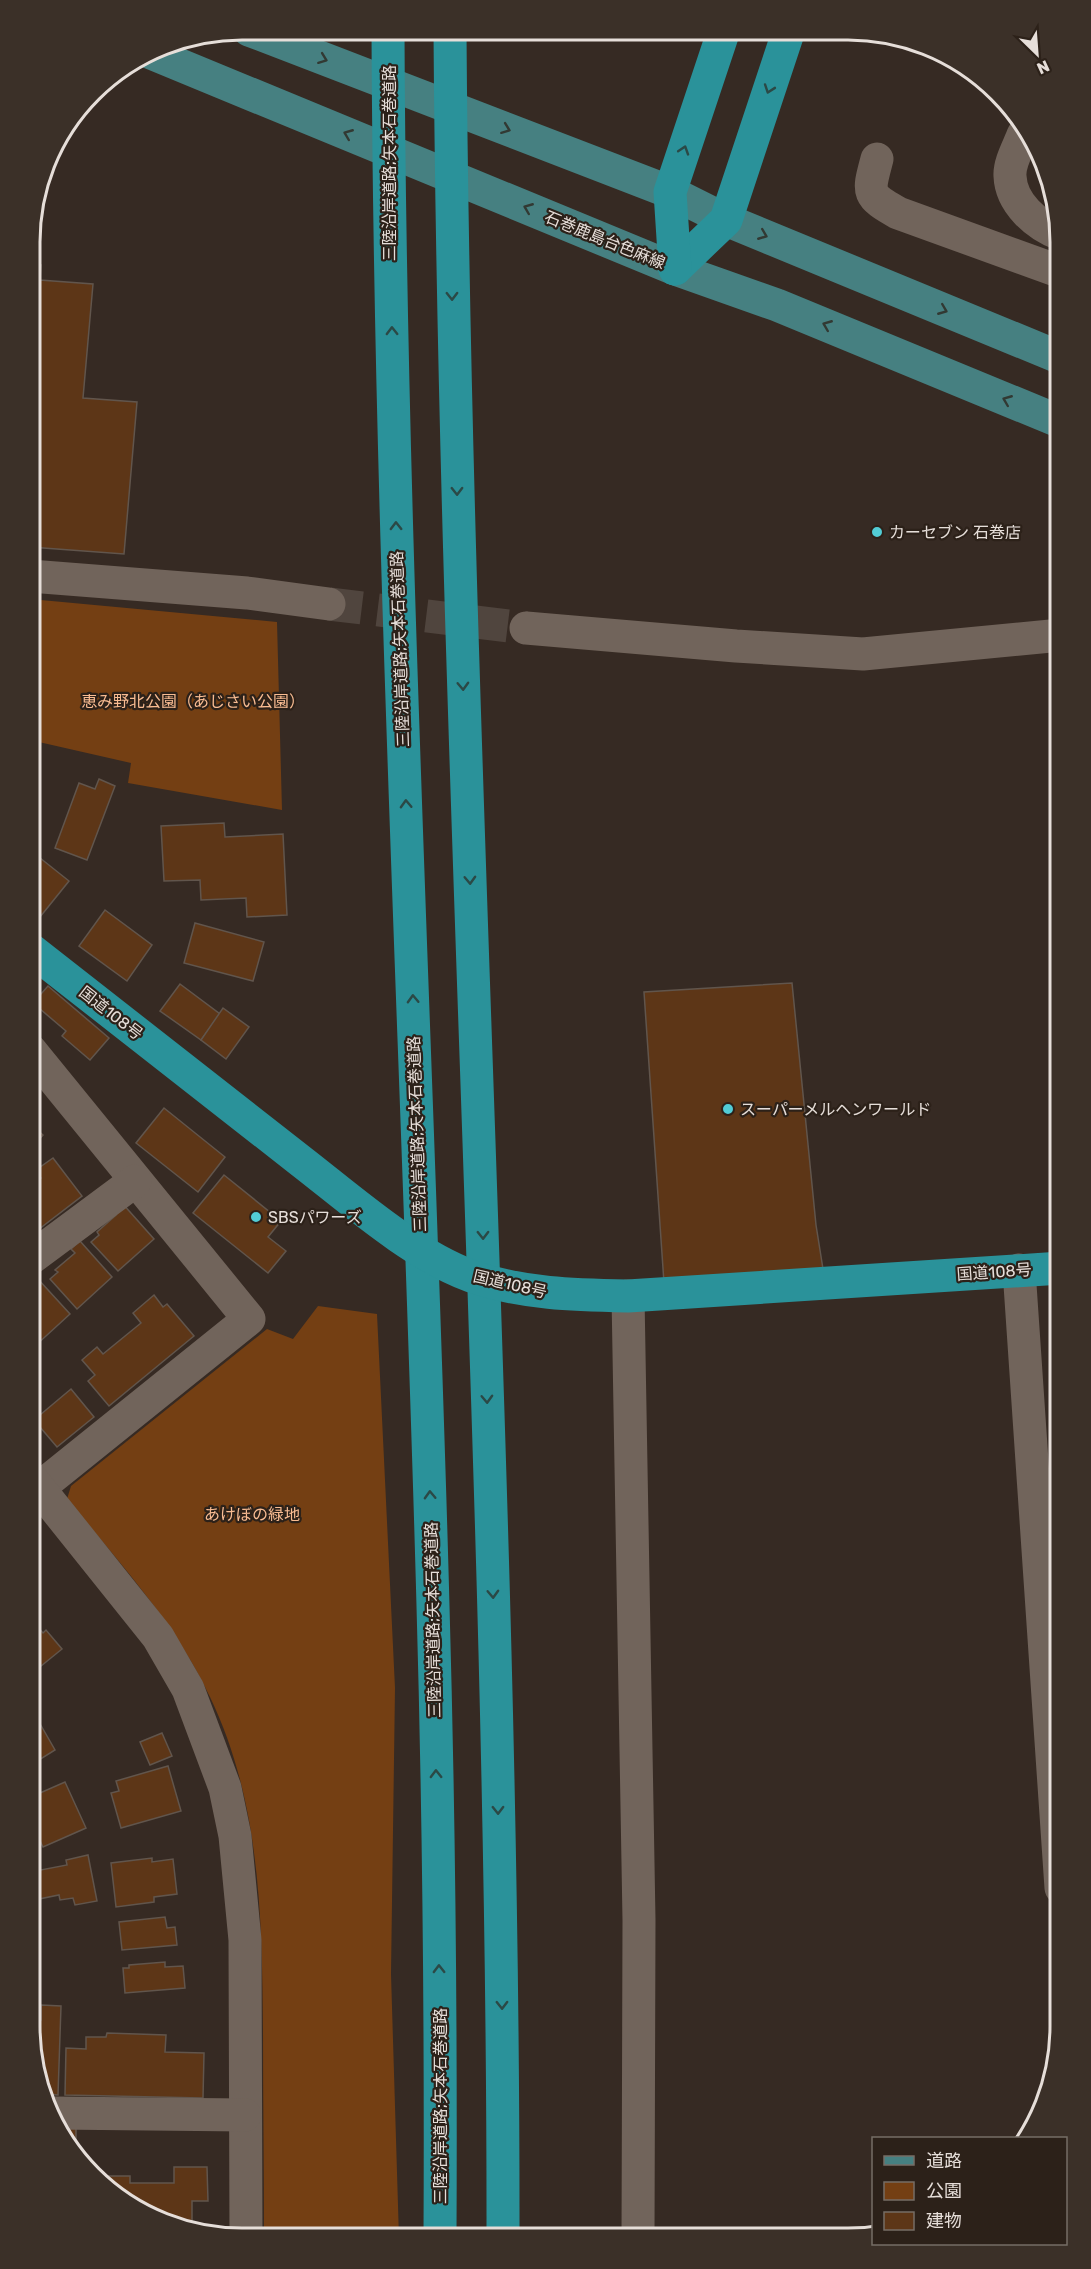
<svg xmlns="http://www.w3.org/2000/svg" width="1091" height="2269" font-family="Rubik,'Noto Sans JP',sans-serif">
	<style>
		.green { fill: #743f13 }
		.building { fill: #5d3617; stroke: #61554c; stroke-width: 1.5 }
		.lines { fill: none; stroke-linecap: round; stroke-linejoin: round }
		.minor-tunnel { stroke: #50453e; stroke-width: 33; stroke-dasharray: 33 16; stroke-linecap: butt }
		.minor { stroke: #71645b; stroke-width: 33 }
		.major { stroke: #468081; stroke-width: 33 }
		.highway { stroke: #2a929a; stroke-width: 33 }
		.oneway { stroke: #323933 }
		.oneway2 { stroke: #2b4946 }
		.poi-dot { fill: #52ccd5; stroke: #2c2119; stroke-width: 2 }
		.labels { text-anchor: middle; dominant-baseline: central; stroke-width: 4.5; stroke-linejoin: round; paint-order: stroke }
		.street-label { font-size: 16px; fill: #e6ded9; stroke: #2c2119 }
		.poi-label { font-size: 16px; fill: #e6ded9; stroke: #2c2119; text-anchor: start }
		.park-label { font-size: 16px; fill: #f9bc92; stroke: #2c2119 }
		.rim { fill: none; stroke: #e6ded9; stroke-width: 3 }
	</style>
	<rect width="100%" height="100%" fill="#362a23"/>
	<!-- green -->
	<g class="green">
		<path d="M30 599 277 622 282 810 128 783 131 763 30 740Z"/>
		<path d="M318 1306 377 1314 395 1688 391 1974 399 2238 264 2237C264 2169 263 2101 263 2034 262 1919 261 1803 210 1697 175 1623 119 1562 67 1499L71 1486 267 1329 293 1339Z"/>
	</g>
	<!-- building -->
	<g class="building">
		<path d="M30 264 41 265 40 280 93 284 83 398 137 402 124 554 30 547Z"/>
		<path d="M99 779 115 786 87 860 55 848 79 783 95 789Z"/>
		<path d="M224 823 225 837 283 834 287 915 247 917 246 898 201 900 200 880 164 881 161 826Z"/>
		<path d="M30 850 69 881 40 917 30 910Z"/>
		<path d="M105 910 152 945 127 981 79 946Z"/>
		<path d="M195 923 264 942 253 981 184 963Z"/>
		<path d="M792 983 816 1225 823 1269 664 1283 644 992Z"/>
		<path d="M180 984 220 1014 201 1040 160 1011Z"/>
		<path d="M48 986 109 1038 90 1060 62 1036 66 1031 33 1003Z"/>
		<path d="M223 1008 249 1027 226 1059 201 1040Z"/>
		<path d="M164 1108 225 1157 198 1192 136 1143Z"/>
		<path d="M30 1123 43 1135 30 1150Z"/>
		<path d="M53 1158 82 1196 30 1236V1186L41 1178 36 1170Z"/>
		<path d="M224 1175 281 1221 268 1237 286 1251 268 1273 193 1213Z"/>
		<path d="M122 1203 154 1239 118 1271 91 1242 99 1235 97 1232 116 1215Z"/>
		<path d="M80 1241 112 1277 77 1309 50 1279 58 1272 55 1270 75 1253 71 1249Z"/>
		<path d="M38 1279 70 1314 34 1347 30 1342V1286Z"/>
		<path d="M154 1295 163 1307 167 1304 194 1336 109 1406 88 1381 95 1375 82 1360 97 1347 103 1354 141 1323 133 1313Z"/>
		<path d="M71 1389 94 1417 57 1447 34 1420Z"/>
		<path d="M30 1618 43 1633 46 1630 62 1649 30 1675Z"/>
		<path d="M35 1715 55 1750 34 1763 37 1770 30 1774V1718Z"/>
		<path d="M162 1733 172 1756 150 1765 140 1742Z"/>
		<path d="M168 1766 181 1811 121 1828 111 1793 119 1791 116 1781Z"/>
		<path d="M65 1782 86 1828 43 1847 30 1819V1789L36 1786 40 1793Z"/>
		<path d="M88 1855 97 1901 75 1905 73 1898 60 1900 59 1895 34 1900 30 1872 67 1865 66 1860Z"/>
		<path d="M152 1858V1862L173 1859 177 1894 154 1897V1902L116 1907 111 1863Z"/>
		<path d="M165 1917 167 1928 175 1927 177 1945 122 1950 119 1922Z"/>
		<path d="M165 1962V1967L183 1966 185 1988 125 1993 123 1968H129V1965Z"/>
		<path d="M41 2005 61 2006 58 2095 41 2094 30 2026V2020H41Z"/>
		<path d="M107 2033 166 2035 165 2052 204 2053 203 2098 65 2095 66 2048 86 2049V2037H106Z"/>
		<path d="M63 2128H76V2147Z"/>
		<path d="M174 2167H207L208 2201H192V2229L149 2217 101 2184V2176H130V2183H174Z"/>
	</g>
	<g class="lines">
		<!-- minor-tunnel -->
		<path class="minor-tunnel" d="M329 604 526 628"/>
		<!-- minor -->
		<g class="minor">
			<path d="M1023 135C1019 146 1009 163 1010 176 1011 203 1036 225 1060 234"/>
			<path d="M877 159C868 193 866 195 898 213L1061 272"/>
			<path d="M30 576 247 593 329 604"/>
			<path d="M526 628 736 646 863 654 1061 635"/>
			<path d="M30 1050 249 1319 39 1488"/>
			<path d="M30 1259 135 1181"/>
			<path d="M1019 1270 1061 1888"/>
			<path d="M628 1296 639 1920 638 2238"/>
			<path d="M30 1477 158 1637 188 1689 225 1788 235 1836 245 1940 246 2237"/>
			<path d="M53 2113 245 2115"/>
		</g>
		<!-- major -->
		<g class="major">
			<path d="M249 30 670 192 726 220 1061 358"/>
			<path d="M151 53 675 269 777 305 1061 422"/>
		</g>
		<!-- highway -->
		<g class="highway">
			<path d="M388 31C390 556 419 1081 433 1606 439 1816 441 2027 440 2238"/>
			<path d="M450 31C455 767 504 1502 503 2238"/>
			<path d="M675 269 726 220 788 33"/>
			<path d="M675 269 670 192 723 33"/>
			<path d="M30 949C121 1020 211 1091 302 1162 351 1200 413 1255 471 1276 522 1294 575 1295 628 1296L1061 1268"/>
		</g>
	</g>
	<!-- one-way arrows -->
	<defs><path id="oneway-chevron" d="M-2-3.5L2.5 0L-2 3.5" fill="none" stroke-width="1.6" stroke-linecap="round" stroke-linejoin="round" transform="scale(1.5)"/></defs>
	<g class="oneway">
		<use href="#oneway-chevron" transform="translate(323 59) rotate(21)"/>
		<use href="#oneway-chevron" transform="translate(506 129) rotate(21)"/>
		<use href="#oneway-chevron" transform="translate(348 134) rotate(-158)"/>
		<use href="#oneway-chevron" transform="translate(528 208) rotate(-158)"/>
		<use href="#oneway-chevron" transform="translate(763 235) rotate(22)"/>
		<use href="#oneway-chevron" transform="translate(943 310) rotate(22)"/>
		<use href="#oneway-chevron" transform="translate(827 325) rotate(-158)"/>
		<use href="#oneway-chevron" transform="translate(1007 400) rotate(-158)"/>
	</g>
	<g class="oneway2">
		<use href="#oneway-chevron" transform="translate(769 89) rotate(109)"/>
		<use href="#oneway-chevron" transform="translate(684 150) rotate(-72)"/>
		<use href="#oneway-chevron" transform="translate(452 296) rotate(89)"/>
		<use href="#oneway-chevron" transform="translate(392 331) rotate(-91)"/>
		<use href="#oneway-chevron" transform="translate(457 491) rotate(89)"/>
		<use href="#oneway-chevron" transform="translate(396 526) rotate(-91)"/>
		<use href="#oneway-chevron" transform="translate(463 686) rotate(88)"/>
		<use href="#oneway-chevron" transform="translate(406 804) rotate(-92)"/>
		<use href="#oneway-chevron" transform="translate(470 880) rotate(88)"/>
		<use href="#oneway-chevron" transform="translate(413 999) rotate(-92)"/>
		<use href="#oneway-chevron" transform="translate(483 1235) rotate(89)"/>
		<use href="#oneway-chevron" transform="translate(487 1399) rotate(88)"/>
		<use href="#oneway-chevron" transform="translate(430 1495) rotate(-92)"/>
		<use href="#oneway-chevron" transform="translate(493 1594) rotate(88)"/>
		<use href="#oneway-chevron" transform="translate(436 1774) rotate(-91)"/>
		<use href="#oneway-chevron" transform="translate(498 1810) rotate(89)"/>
		<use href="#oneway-chevron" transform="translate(439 1969) rotate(-91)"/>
		<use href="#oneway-chevron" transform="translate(502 2005) rotate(89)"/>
	</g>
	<!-- markers -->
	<g class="poi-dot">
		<circle cx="877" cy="532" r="6"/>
		<circle cx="728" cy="1109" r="6"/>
		<circle cx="256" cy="1217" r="6"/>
	</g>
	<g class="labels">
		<!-- street labels -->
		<g class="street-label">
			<text transform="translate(389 163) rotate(-90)">三陸沿岸道路;矢本石巻道路</text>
			<text transform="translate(605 240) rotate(22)">石巻鹿島台色麻線</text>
			<text transform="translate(400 649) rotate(-92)">三陸沿岸道路;矢本石巻道路</text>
			<text transform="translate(111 1013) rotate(38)">国道108号</text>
			<text transform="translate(417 1134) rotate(-92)">三陸沿岸道路;矢本石巻道路</text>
			<text transform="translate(994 1272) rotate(-4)">国道108号</text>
			<text transform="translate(510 1284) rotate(13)">国道108号</text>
			<text transform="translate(433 1620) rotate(-91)">三陸沿岸道路;矢本石巻道路</text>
			<text transform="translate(440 2106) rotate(-90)">三陸沿岸道路;矢本石巻道路</text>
		</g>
		<!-- poi labels -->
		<g class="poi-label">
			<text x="889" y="532">カーセブン 石巻店</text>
			<text x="740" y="1109">スーパーメルヘンワールド</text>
			<text x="268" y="1217">SBSパワーズ</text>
		</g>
		<!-- park labels -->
		<g class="park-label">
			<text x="193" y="701">恵み野北公園（あじさい公園）</text>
			<text x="252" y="1514">あけぼの緑地</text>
		</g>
	</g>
	<!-- crop -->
	<path d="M0 0H1091V2269H0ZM242 40H848A202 202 0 0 1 1050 242V2026A202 202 0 0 1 848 2228H242A202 202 0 0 1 40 2026V242A202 202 0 0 1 242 40Z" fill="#3b3028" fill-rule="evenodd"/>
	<path class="rim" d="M242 40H848A202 202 0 0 1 1050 242V2026A202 202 0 0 1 848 2228H242A202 202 0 0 1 40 2026V242A202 202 0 0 1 242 40Z"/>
	<!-- legend -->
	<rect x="872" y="2137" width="195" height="108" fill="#2c2119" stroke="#766d66" stroke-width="1.5"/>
	<rect x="884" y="2156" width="30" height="9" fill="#468081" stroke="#766d66" stroke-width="1.5"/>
	<text x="926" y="2167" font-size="18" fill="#e6ded9">道路</text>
	<rect x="884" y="2182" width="30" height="18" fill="#743f13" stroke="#766d66" stroke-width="1.5"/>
	<text x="926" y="2197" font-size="18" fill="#e6ded9">公園</text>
	<rect x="884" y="2212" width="30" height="18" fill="#5d3617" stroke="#766d66" stroke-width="1.5"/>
	<text x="926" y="2227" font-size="18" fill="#e6ded9">建物</text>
	<!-- north arrow -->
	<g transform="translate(1037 54) rotate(155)" stroke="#2c2119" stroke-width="4.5" paint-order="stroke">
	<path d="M0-4.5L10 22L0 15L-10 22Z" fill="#e6ded9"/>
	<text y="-9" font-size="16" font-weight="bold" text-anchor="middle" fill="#e6ded9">N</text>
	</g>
</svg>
